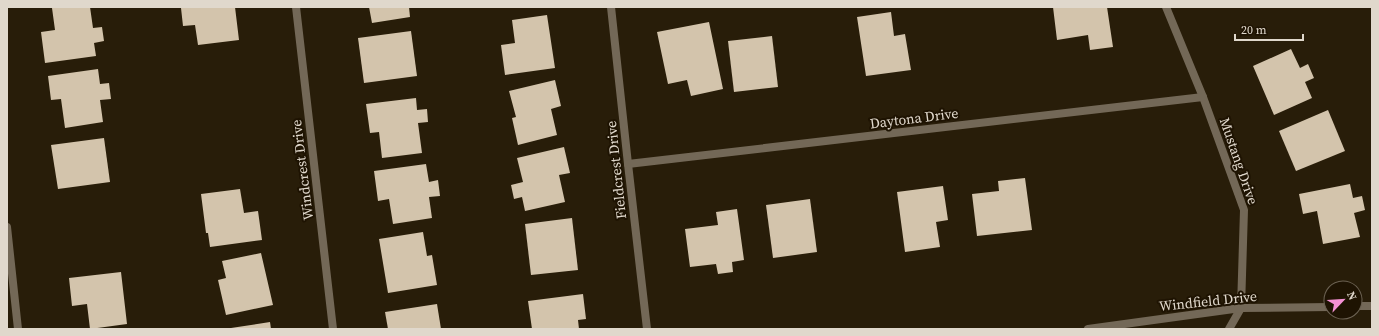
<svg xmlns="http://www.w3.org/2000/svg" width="1379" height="336" font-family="'Source Serif 4',serif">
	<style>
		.building { fill: #d3c4ac }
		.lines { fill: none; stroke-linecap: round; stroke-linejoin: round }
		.minor { stroke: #736857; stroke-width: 8 }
		.labels { text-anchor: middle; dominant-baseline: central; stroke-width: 4; stroke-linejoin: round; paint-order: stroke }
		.street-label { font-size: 14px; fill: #e0d8cc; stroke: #1e1302 }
	</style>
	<rect width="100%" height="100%" fill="#281d09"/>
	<!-- building -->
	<g class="building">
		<path d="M57 7H90L93 28 102 27 104 41 94 43 96 56 45 63 41 32 55 30 52 8Z"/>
		<path d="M186 7H235L239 40 198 45 195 25 183 26 181 8Z"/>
		<path d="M369 7H409L410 17 372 23Z"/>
		<path d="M1053 7H1107L1113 47 1090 50 1088 35 1057 40Z"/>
		<path d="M891 12 894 36 905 34 911 70 866 76 857 17Z"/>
		<path d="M547 15 555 68 505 75 501 45 515 43 512 20Z"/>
		<path d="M709 22 723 89 691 96 687 80 668 84 657 32Z"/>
		<path d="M411 31 417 76 364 83 358 38Z"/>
		<path d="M772 36 778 87 734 92 728 41Z"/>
		<path d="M1291 49 1300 68 1308 64 1314 78 1305 82 1312 98 1274 115 1253 66Z"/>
		<path d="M98 69 100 84 109 83 111 99 100 100 103 122 65 128 61 99 51 100 48 76Z"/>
		<path d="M555 80 561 106 551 109 557 135 518 145 512 118 516 117 509 91Z"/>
		<path d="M416 98 417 110 427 109 428 122 418 123 422 153 382 158 379 132 370 133 366 104Z"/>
		<path d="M1328 110 1345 151 1296 171 1279 131Z"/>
		<path d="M104 138 110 182 58 189 51 145Z"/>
		<path d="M564 147 570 173 559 175 565 202 525 211 522 197 514 199 511 185 523 182 517 158Z"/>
		<path d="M426 164 429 182 438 180 440 196 429 197 432 218 393 224 389 199 378 201 374 171Z"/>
		<path d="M1025 178 1032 230 977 236 972 194 999 191 998 181Z"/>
		<path d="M1350 184 1353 198 1362 196 1365 210 1354 213 1360 237 1323 244 1317 211 1303 214 1299 194Z"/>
		<path d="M943 186 948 220 936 222 940 247 905 252 897 192Z"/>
		<path d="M240 189 244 213 258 211 262 240 210 247 208 233H206L201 194Z"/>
		<path d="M810 199 817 252 773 258 766 205Z"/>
		<path d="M737 209 744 260 732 262 733 272 718 274 716 264 690 267 685 229 718 225 716 212Z"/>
		<path d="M572 218 578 270 531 275 525 224Z"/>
		<path d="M423 232 427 256 432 255 437 285 388 293 379 239Z"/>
		<path d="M261 253 273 305 226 315 218 280 226 278 222 261Z"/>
		<path d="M121 272 127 324 90 329 87 304 72 306 69 278Z"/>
		<path d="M583 294 586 319 578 320 579 329H532L528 301Z"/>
		<path d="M437 304 441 329H388L385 312Z"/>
		<path d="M270 322 271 329H231V328Z"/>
	</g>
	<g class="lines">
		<!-- minor -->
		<g class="minor">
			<path d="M296 7 333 329"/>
			<path d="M611 7 628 164 647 329"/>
			<path d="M1166 7 1203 97 1244 210 1241 308 1229 329"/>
			<path d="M628 164 1203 97"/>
			<path d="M7 227 18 329"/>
			<path d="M1355 306H1372"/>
			<path d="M1088 329 1241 308 1331 307"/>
		</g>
	</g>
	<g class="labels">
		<!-- street labels -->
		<g class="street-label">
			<text transform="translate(914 118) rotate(-7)">Daytona Drive</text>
			<text transform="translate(1239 161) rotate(71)">Mustang Drive</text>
			<text transform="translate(302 170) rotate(-97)">Windcrest Drive</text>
			<text transform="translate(616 170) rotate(-96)">Fieldcrest Drive</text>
			<text transform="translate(1208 301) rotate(-6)">Windfield Drive</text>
		</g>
	</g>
	<!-- border -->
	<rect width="1379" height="336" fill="none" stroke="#e0d8cc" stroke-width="16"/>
	<!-- north arrow -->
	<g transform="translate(1343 300) rotate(65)"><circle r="19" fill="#1e1302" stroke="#6c6253"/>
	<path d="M0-3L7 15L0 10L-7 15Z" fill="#f491d4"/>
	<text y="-6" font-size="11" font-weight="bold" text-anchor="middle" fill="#e0d8cc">N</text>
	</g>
	<!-- scale -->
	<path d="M1235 34v6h68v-6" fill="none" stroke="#e0d8cc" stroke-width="2"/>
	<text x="1241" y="34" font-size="12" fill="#e0d8cc" stroke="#1e1302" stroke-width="3" paint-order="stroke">20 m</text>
</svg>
